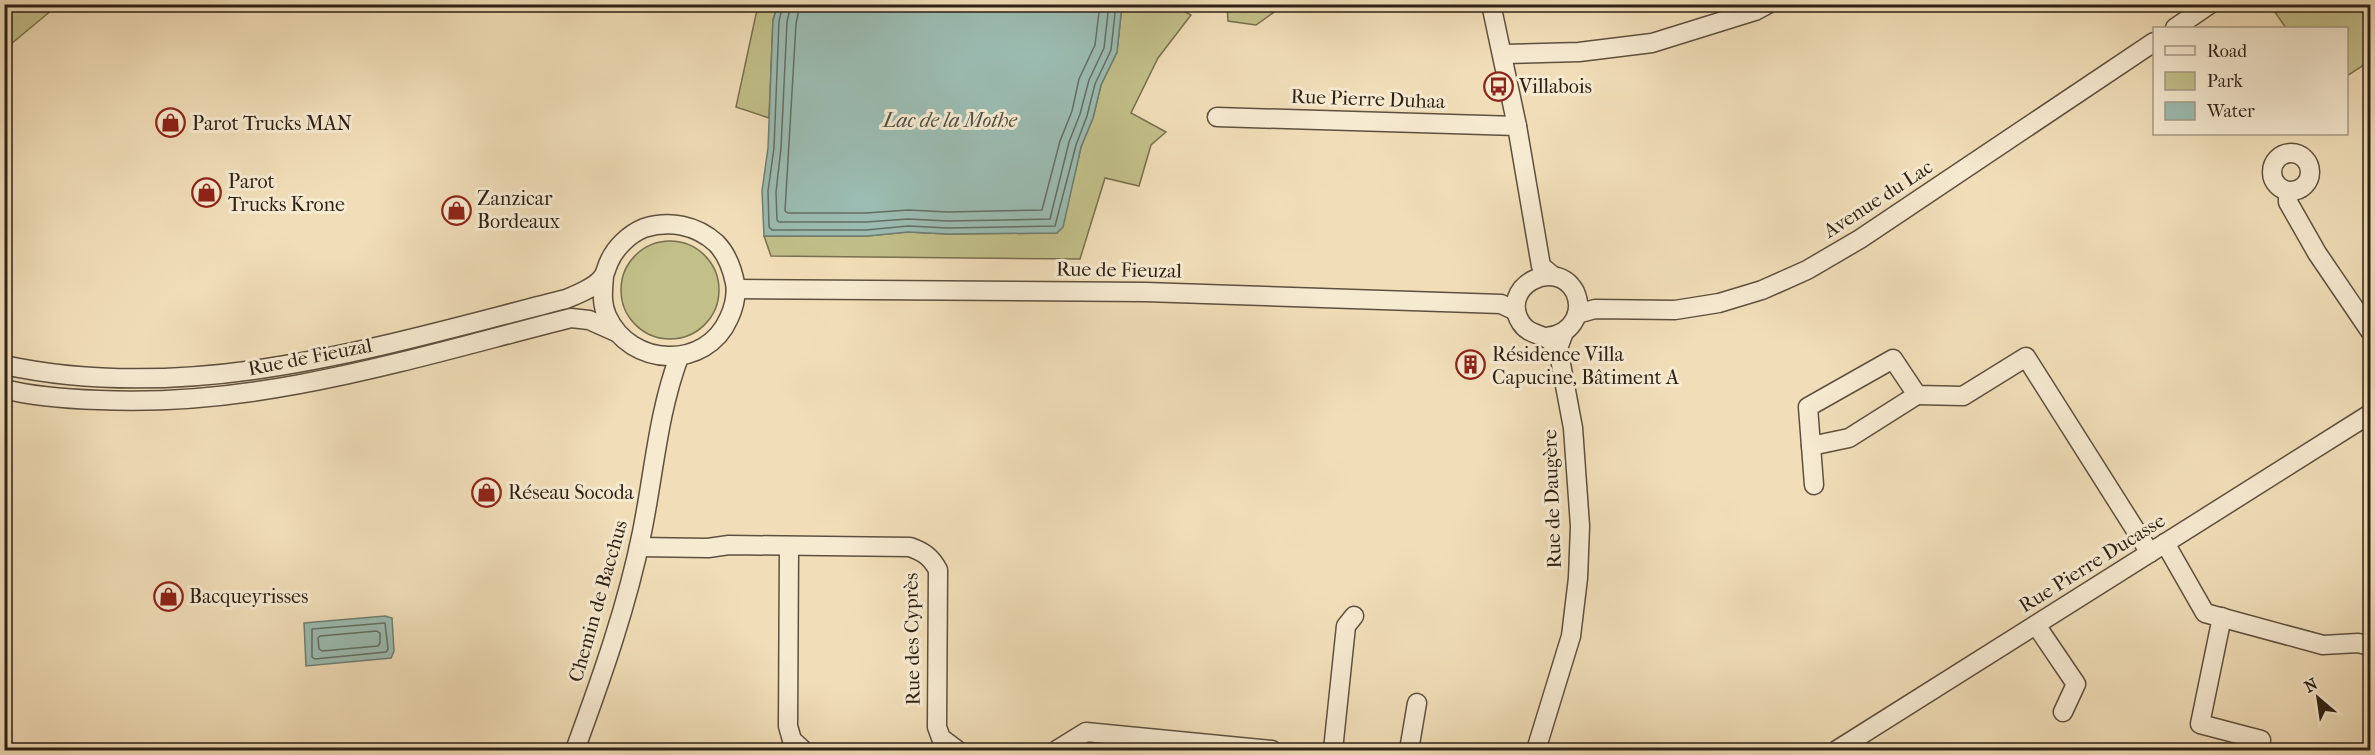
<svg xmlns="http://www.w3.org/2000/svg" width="2375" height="755" font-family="'IM FELL French Canon',serif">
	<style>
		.green { fill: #c2bf89; stroke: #78704f; stroke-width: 1.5 }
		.water { fill: #9bbcb2; stroke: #6f7e73; stroke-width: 1.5 }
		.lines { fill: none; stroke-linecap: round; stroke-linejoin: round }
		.shore { stroke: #646e64; stroke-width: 1.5 }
		.minor-casing { stroke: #5e503e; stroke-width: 21 }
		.minor { stroke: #f6ead1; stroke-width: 18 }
		.labels { text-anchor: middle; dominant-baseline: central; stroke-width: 6; stroke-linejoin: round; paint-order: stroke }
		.poi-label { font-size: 20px; fill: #2d2115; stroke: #f6ead1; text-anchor: start }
		.street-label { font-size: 20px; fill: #2d2115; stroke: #f6ead1 }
		.water-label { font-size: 21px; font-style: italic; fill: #4e5044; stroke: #f6ead1 }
	</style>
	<rect width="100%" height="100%" fill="#f1deb8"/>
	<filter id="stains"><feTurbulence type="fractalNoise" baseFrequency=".00333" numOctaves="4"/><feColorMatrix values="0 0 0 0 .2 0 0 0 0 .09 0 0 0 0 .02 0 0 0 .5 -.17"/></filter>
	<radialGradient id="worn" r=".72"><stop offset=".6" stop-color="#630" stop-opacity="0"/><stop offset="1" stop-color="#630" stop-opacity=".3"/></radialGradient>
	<!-- green -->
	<g class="green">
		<path d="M5 4H58V5L5 49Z"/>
		<path d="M758 5H778L773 20 769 118 736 107Z"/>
		<path d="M1122 5H1172L1191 15 1158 58 1131 113 1166 132 1151 145 1139 186 1105 178 1080 259 771 256 764 236H867L908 232 948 234 1057 233 1069 198 1081 147 1093 118 1101 85 1117 52Z"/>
		<path d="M1227 5V4L1284 5 1256 25 1228 21Z"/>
		<path d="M2270 5H2358L2370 26V61L2347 76 2346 28H2286Z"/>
		<circle cx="670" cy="290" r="49"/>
	</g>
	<!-- water -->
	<g class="water">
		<path d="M778 5H1122L1117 52 1101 85 1093 118 1081 147 1063 227 1057 233 948 234 908 232 867 236H764L762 191 768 148 773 20Z"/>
		<path d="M385 616 392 618 394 651 391 658 306 666 304 623Z"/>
	</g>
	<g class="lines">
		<!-- shore -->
		<g class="shore">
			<path d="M783 4 779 21 774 148 768 191 769 227 772 230H866L908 226 948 228 1055 226 1076 145 1087 116 1095 84 1111 50 1116 4"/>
			<path d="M791 4 787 22 781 148 776 192 777 220 779 222H866L908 219 948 221 1050 219 1069 142 1080 114 1089 80 1104 48 1109 4"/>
			<path d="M800 4 796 24 785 211 788 213H866L908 210 948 212 1042 210 1060 141 1072 111 1079 79 1095 45 1100 4"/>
			<path d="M385 623 388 649 386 652 315 659 312 657V629Z"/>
			<path d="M377 631 380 633V643L378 646 322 651 319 649 318 638 320 636Z"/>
		</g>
		<defs>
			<g id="minor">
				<path d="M1491 4 1517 126 1541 266 1553 276"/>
				<path d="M2175 28 2210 4"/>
				<path d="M1503 54 1579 52 1652 43 1755 11 1768 4"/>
				<path d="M1217 117 1517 126"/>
				<circle cx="2291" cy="172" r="19"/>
				<path d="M2288 192V202L2317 253 2370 331"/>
				<path d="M736 289 1145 292 1501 304 1516 311"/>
				<path d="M1577 314 1595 309 1675 310 1719 303 1762 290 1807 270 1860 239 2154 42"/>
				<path d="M1546 337C1559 336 1569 331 1575 319 1579 311 1579 301 1575 292 1556 256 1498 287 1521 323 1527 332 1535 333 1544 337 1549 339 1554 344 1558 348"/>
				<path d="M4 365C194 406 384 345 566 299 578 294 597 287 604 275 606 271 607 266 609 262 615 248 629 234 644 228 670 220 696 225 716 243 727 254 732 268 735 283 737 295 734 307 729 318 706 371 630 367 607 316 601 303 603 290 604 276"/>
				<path d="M4 389C35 397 68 399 99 400 260 408 416 357 571 318L589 320 616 332"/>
				<path d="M1811 446 1849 438 1917 395"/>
				<path d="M1814 485 1808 407 1893 359 1917 395 1963 396 2026 357 2150 553"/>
				<path d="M2165 543 2205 613 2323 645 2358 643 2370 646"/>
				<path d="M789 546 788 726 792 740 803 750"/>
				<path d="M639 547 708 548 729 545 910 547C924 552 931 557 938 570L937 727 941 738 957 750"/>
				<path d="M2222 617 2200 724 2261 740 2258 750"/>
				<path d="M2036 625 2076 684 2063 712"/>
				<path d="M575 750C601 679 627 607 642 532 654 473 658 413 679 357"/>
				<path d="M1057 750 1086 732 1272 750"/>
				<path d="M1333 750 1346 626 1354 616"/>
				<path d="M1409 750 1417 703"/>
				<path d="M1536 750 1571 636 1578 578 1580 526 1573 428 1558 348 1564 332"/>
				<path d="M1837 750 2370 414"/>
			</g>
		</defs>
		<!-- minor casing -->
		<use href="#minor" class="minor-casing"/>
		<!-- minor -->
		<use href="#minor" class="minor"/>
	</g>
	<!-- icons -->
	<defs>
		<symbol id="bus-ring" viewBox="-11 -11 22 22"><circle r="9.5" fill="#f6ead1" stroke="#8f2418" stroke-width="1.5"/><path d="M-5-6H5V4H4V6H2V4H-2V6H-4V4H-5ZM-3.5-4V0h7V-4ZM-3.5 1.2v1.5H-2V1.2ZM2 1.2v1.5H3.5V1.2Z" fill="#8f2418"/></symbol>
		<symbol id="shop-ring" viewBox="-11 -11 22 22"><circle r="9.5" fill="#f6ead1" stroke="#8f2418" stroke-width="1.5"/><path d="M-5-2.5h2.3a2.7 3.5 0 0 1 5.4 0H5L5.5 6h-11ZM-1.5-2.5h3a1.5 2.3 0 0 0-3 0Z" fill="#8f2418"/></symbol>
		<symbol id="building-ring" viewBox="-11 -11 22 22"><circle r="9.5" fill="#f6ead1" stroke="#8f2418" stroke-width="1.5"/><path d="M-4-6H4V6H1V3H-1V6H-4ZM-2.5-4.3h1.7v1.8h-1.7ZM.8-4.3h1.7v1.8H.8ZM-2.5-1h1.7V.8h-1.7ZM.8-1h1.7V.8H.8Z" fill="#8f2418"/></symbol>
	</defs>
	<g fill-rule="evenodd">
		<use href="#bus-ring" x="1482" y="70" width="33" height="33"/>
		<use href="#shop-ring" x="154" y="106" width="33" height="33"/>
		<use href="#shop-ring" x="190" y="176" width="33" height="33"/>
		<use href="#shop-ring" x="440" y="194" width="33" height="33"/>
		<use href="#building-ring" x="1454" y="348" width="33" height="33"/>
		<use href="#shop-ring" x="470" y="476" width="33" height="33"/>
		<use href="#shop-ring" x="152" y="580" width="33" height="33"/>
	</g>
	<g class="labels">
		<!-- poi labels -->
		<g class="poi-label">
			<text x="1519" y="86">Villabois</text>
			<text x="192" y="123">Parot Trucks MAN</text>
			<text x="228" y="181">Parot<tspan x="228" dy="23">Trucks Krone</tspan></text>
			<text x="477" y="198">Zanzicar<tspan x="477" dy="23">Bordeaux</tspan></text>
			<text x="1492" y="354">Résidence Villa<tspan x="1492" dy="23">Capucine, Bâtiment A</tspan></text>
			<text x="508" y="492">Réseau Socoda</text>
			<text x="189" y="596">Bacqueyrisses</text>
		</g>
		<!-- street labels -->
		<g class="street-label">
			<text transform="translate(1368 99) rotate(2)">Rue Pierre Duhaa</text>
			<text transform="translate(1878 199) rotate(-33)">Avenue du Lac</text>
			<text transform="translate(1119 270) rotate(1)">Rue de Fieuzal</text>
			<text transform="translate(310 357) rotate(-11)">Rue de Fieuzal</text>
			<text transform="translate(1552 499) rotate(-92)">Rue de Daugère</text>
			<text transform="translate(2092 563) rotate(-32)">Rue Pierre Ducasse</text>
			<text transform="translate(598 601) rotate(-74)">Chemin de Bacchus</text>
			<text transform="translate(912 639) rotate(-91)">Rue des Cyprès</text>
		</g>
		<!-- water labels -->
		<g class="water-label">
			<text x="950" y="120">Lac de la Mothe</text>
		</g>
	</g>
	<!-- margin -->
	<rect width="2375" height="755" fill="none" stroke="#f1deb8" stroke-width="24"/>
	<rect x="6" y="6" width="2363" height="743" fill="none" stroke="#2d2115" stroke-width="3"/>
	<rect x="12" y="12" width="2351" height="731" fill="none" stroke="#2d2115" stroke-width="1.5"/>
	<!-- legend -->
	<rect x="2153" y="27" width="195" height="108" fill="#f6ead1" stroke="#a69a86" stroke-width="1.5"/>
	<rect x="2165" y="46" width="30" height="9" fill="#f6ead1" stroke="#a69a86" stroke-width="1.5"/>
	<text x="2207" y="57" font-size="18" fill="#2d2115">Road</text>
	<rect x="2165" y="72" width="30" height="18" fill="#c2bf89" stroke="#a69a86" stroke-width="1.5"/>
	<text x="2207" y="87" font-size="18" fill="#2d2115">Park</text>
	<rect x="2165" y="102" width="30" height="18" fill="#9bbcb2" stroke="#a69a86" stroke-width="1.5"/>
	<text x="2207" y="117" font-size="18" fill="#2d2115">Water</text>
	<!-- north arrow -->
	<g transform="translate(2318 698) rotate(331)" stroke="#f6ead1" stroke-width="4.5" paint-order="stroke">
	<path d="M0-4.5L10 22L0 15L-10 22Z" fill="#2d2115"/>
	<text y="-9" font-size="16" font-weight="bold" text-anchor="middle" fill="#2d2115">N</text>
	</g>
	<rect width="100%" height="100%" filter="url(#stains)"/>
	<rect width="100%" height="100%" fill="url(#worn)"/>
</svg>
